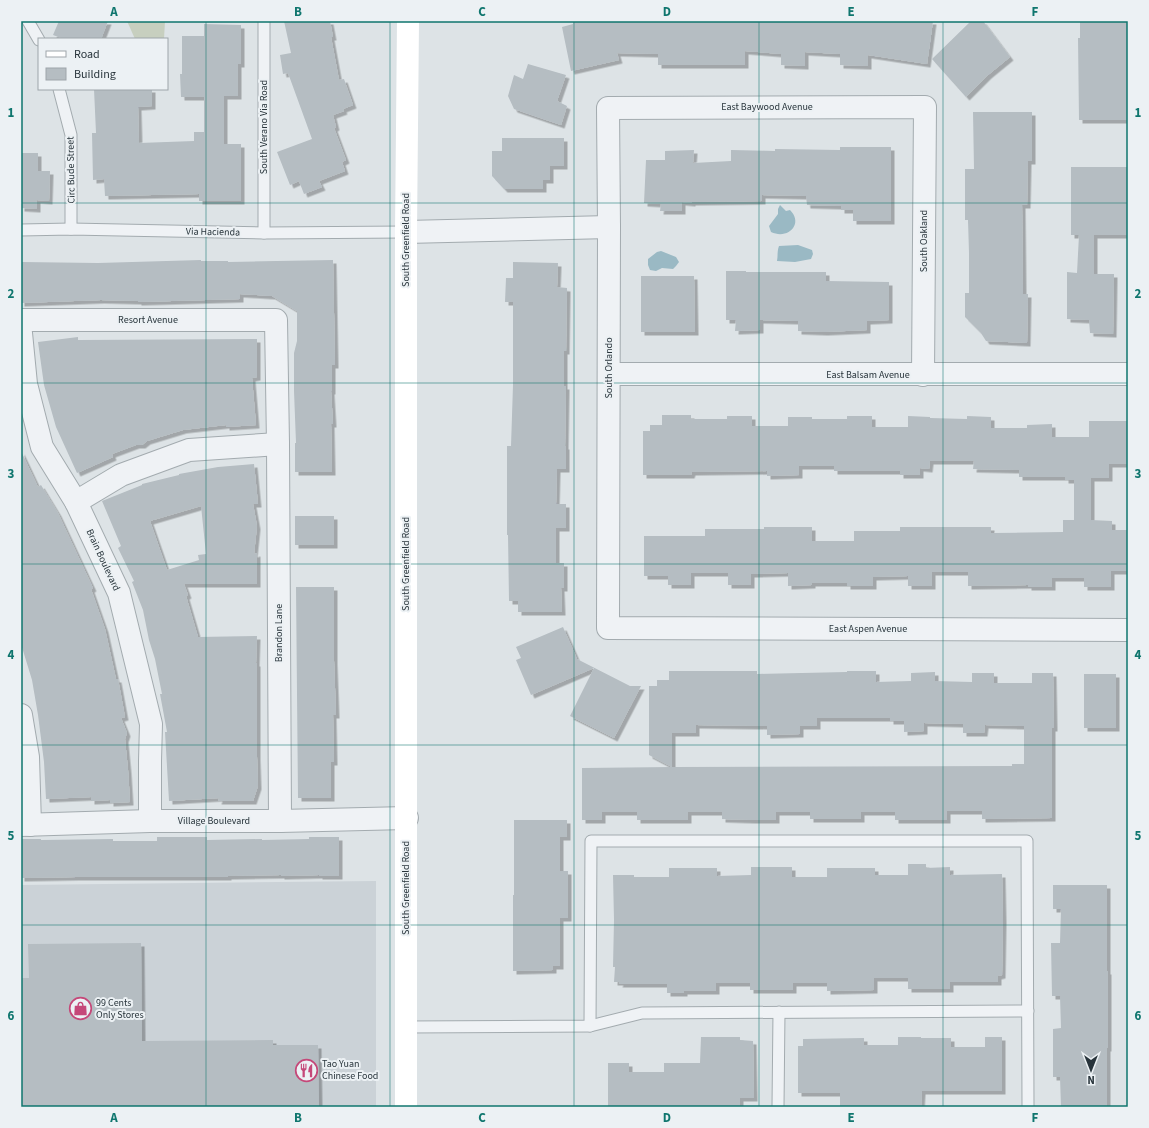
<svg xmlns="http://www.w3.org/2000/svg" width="1149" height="1128" font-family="'Source Sans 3',sans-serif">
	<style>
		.built { fill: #cbd2d7 }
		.green { fill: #c7cfbf }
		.water { fill: #9ab9c4 }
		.building { fill: #b5bdc2; fill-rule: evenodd; filter: url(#shadow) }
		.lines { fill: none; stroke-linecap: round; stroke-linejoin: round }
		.lane-casing { stroke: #a3abaf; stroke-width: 13 }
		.street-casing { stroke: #a3abaf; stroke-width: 24 }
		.lane { stroke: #eff2f5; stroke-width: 11 }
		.street { stroke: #eff2f5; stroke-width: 22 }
		.secondary { stroke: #fff; stroke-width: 22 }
		.grid { fill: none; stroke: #0f766e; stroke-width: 1; stroke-opacity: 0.55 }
		.labels { text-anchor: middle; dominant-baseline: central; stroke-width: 4; stroke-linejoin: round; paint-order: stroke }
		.street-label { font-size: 10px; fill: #28343b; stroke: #ecf1f4 }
		.poi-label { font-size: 10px; fill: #28343b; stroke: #ecf1f4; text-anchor: start }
		.neatline { fill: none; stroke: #0f766e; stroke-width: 1.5 }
		.grid-label { font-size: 13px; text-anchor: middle; font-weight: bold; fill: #0f766e }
	</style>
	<defs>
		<filter id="shadow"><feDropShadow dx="3.5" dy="3.5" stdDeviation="0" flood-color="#0004"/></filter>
	</defs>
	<rect width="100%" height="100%" fill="#dde3e6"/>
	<!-- built -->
	<path class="built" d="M376 881V1107H21V885Z"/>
	<!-- green -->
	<path class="green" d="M127 21H165L164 39H135Z"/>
	<!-- water -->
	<g class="water">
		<path d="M780 205 786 211 790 210C804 224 788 240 771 232L769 226 778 214V209Z"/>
		<path d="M798 245 812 250 813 254 811 259 795 262 777 261C778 256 777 251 779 246Z"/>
		<path d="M661 251 676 257 679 262 676 266 673 269 662 268 656 271 650 270 648 265V259L657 252Z"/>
	</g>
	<!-- building -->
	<g class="building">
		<path d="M59 21H108L101 39H64L53 35Z"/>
		<path d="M284 21H330L333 37H331L339 80 344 79 353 105 343 109 344 111 333 115 336 127 334 128 346 160 342 162 345 171 319 181 322 187 304 194 299 181 290 185 277 152 312 139 288 73 283 74 280 55 291 53Z"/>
		<path d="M573 21H933L927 64 868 55V66L840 65V54L805 52V66L781 65V54L745 51V65H658V54L617 53 619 60 571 71 562 27 573 24Z"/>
		<path d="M971 21H983L1010 57 988 75 966 97 932 59Z"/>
		<path d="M1080 21H1128V120H1079L1078 38H1080Z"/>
		<path d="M204 24 241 25V64H238V96H224V144H241V201H199V194L105 196 104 179 93 180 92 133H96L94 89H152V106L138 107 139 143 194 141V132H204V97H181L180 74H182V36H204Z"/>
		<path d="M528 64 566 75 557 101 567 106 561 125 514 109 508 96 514 75 523 79Z"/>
		<path d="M973 112H1032V161H1028L1027 205H1022L1023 294H1028L1027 343 986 341 981 333 965 317V293H969V253L968 220H965V169H974Z"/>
		<path d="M502 138H564V166H550V180H543V189H504L492 176V151H502Z"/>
		<path d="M840 147H891V221H853V210H841V206L807 205 806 196 762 195V201L692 202V203L682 202V211H660L661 204 644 203 646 160H665V151L694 150 693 163 731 161V150L775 151V149L840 150Z"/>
		<path d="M21 153H38V171H50L49 201 37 200V209L21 208Z"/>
		<path d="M1071 167H1128V235H1094V274H1114L1113 334 1090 333 1089 320 1067 319V272L1077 273 1079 235H1071Z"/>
		<path d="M201 260V261H228V262L333 260 335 365H332V391H331L333 424H331L332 472H295V443H296L294 391V353L297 341V311L272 296 240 294V299L138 302V301L101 300 21 303V262L98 263Z"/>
		<path d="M513 262 558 263 557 287 567 288 566 351H564V386H566L565 446H566V469H557L556 504H566V528H556V563H564V588H561L562 612H518V601H509L508 535H507V446H511L513 385V302H505L506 278H513Z"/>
		<path d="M726 271H746V272H826V281L889 282V320L867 321V330L824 332 798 331V321L760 320V330L735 331 736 320H726Z"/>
		<path d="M641 276H694L695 332H641Z"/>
		<path d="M78 337V340L257 339V377L252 378 256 425 226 427V425L183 430 147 441 142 445H136L112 454 113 457 77 473 56 427 44 385 38 342Z"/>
		<path d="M662 415H691V419H727V416H752V426H788V417H812V419H847V416H872V427H908V416L930 417V418L967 419V416L991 417V428H1027V425L1052 424V437H1089V421H1128V464H1109V478H1091V520L1112 521V530H1128V571H1111V587H1084V578H1052V587H1028V585L968 586V572H932V586H908V576L873 577V586H847V583H812V585L788 586V573L751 574V585H728V573H691V585H668V576H644V536H705V529H764V527H812V541H854V531H900V527H991V533L1063 532V520H1074V480H1065V477H1019V470L973 469 974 461H930L929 469 920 468V475H900V471H834V466H799V475L767 476V471L692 472 691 475H643V431H650V425H662Z"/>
		<path d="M21 451 38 487 41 485 58 513 93 588 91 589 105 629 116 679H118L125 717 121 718 127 733 125 739 128 770 130 802 110 803V800L91 801V797L46 799 44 762 38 715 32 680 21 644Z"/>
		<path d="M254 464 258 504H253L257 526 254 554 257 553V584H184L188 595 186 596 198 637 257 636 256 663H257V757L258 786 253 801H218L219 798 169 801 165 732H167L160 694H162L155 659 149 640 143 610 132 582 134 581 118 548 121 546 102 501 142 485V484L179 475V474L218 467ZM201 506 206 554 198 555 199 560 167 570 150 521Z"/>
		<rect x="295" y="516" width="39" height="29"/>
		<path d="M296 587H334V661L336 715H333L334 762H331V798H298Z"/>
		<path d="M563 627 577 659 630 686H641L614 738 570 716 594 668 531 695 516 660 521 658 516 647Z"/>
		<path d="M669 671H757V674L847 672V671H876V682L911 681V673L935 672V681L972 682V673H994V683H1032V673H1053L1054 728H1052V818L982 819V811H947V820H895V812H861V819H810V812H776V820H752L722 819V812H688V820H637V812H602V820H582V768L672 767 649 755V686H657V680H669ZM817 718H890V721H904V732L924 731V723L963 724V733H984L985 725 1024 726V764H1012V766L672 767V733H696V725L767 726V735L800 734V726H817Z"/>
		<rect x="1084" y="674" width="32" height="54"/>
		<path d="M514 820H567V837H560V871H568V918H560V966H553V970L513 971V895H514Z"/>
		<path d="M157 837H207V840L262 839V840L309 839V837H339V876H319V875L281 876V875L228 876V877H76L21 878V839H41V840L113 839V841H157Z"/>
		<path d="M908 864H926V868L950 867V875L1002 874 1003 920 1002 975 998 976V982H950V989H908V978H874V990L827 991V983H793V990H750V983H716V991H684V993H667V984H619L620 982H614L615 967H613L614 920 613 875H634V877H669V868H717V876L751 875V867H792V877H827V868H875V875H908Z"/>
		<path d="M1053 885H1107V971H1108V1048H1107V1107H1061L1060 1077H1053V1029L1061 1028 1060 996H1052L1051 943H1060L1061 909H1053Z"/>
		<path d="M141 943 142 1041 273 1040V1045H318L319 1107H21V978H29L28 944Z"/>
		<path d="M701 1037H740V1040L753 1041 754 1098H740V1107H608V1063H629V1072H664V1063H700Z"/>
		<path d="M898 1037H921V1038H951V1047H985V1037H1002V1091H922L921 1107H840V1093H798V1046H803V1039L864 1038V1045H898Z"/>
	</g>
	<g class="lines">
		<defs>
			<g id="lane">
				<path d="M28 21 39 40"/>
				<path d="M264 21V233"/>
				<path d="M59 89 71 135V229"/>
				<path d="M21 230 71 229 264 233 406 232"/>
				<path d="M590 1026 591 841H1027L1028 1107"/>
				<path d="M406 1027 590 1026 642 1013 1028 1011"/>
				<path d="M778 1107 779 1012"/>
			</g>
			<g id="street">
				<path d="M406 232 609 227"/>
				<path d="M21 320H276L278 444 280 821"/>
				<path d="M21 333 26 384 42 447 76 502 119 593 151 724 150 761V821"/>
				<path d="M609 374H1128"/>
				<path d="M923 375 925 107 608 108 609 227 608 628 1128 630"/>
				<path d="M76 502 121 475 189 450 278 444"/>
				<path d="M21 715 28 757 30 825"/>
				<path d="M21 825 150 821H280L407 818"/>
			</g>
		</defs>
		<!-- lane casing -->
		<use href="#lane" class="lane-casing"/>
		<!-- street casing -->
		<use href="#street" class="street-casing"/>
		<!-- lane -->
		<use href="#lane" class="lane"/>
		<!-- street -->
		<use href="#street" class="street"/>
		<!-- secondary -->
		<path class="secondary" d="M406 1107V232L408 21"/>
	</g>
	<!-- grid -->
	<path class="grid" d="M206 21V1107M390 21V1107M574 21V1107M759 21V1107M943 21V1107M21 203H1128M21 383H1128M21 564H1128M21 745H1128M21 925H1128"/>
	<!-- icons -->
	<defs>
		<symbol id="shop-ring" viewBox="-11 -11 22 22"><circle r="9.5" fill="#ecf1f4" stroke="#c54879" stroke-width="1.5"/><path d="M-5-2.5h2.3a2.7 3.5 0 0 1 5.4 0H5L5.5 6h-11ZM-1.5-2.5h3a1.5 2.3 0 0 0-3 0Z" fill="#c54879"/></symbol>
		<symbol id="restaurant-ring" viewBox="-11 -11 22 22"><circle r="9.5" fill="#ecf1f4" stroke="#c54879" stroke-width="1.5"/><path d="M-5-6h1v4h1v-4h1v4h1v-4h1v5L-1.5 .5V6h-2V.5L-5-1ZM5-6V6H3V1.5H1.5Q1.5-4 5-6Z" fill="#c54879"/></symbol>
	</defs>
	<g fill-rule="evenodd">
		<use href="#shop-ring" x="68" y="996" width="25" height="25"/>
		<use href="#restaurant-ring" x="294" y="1058" width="25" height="25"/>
	</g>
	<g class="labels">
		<!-- street labels -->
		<g class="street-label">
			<text x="767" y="107">East Baywood Avenue</text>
			<text transform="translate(264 127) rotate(-90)">South Verano Via Road</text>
			<text transform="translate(71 170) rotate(-91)">Circ Bude Street</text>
			<text transform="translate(213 232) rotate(1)">Via Hacienda</text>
			<text transform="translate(406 240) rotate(-90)">South Greenfield Road</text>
			<text transform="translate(924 241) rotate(-90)">South Oakland</text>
			<text x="148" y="320">Resort Avenue</text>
			<text transform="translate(609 368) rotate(-90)">South Orlando</text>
			<text x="868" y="375">East Balsam Avenue</text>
			<text transform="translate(103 560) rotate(65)">Brain Boulevard</text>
			<text transform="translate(406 564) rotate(-90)">South Greenfield Road</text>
			<text x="868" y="629">East Aspen Avenue</text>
			<text transform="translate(279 633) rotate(-90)">Brandon Lane</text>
			<text x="214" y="821">Village Boulevard</text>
			<text transform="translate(406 888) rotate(-90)">South Greenfield Road</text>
		</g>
		<!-- poi labels -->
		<g class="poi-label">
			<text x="96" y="1003">99 Cents<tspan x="96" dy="12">Only Stores</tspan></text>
			<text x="322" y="1064">Tao Yuan<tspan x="322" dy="12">Chinese Food</tspan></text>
		</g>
	</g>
	<!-- border -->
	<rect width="1149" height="1128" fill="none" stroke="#ecf1f4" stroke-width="44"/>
	<!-- legend -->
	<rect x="38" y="38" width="130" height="52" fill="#ecf1f4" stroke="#9ea5aa"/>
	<rect x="46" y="51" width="20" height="6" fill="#ffffff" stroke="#9ea5aa"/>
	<text x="74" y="58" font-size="12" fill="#28343b">Road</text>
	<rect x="46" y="68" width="20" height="12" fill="#b5bdc2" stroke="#9ea5aa"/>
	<text x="74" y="78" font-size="12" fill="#28343b">Building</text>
	<!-- north arrow -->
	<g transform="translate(1091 1070) rotate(180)" stroke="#ecf1f4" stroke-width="3" paint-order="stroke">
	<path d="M0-3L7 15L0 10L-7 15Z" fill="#28343b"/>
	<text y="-6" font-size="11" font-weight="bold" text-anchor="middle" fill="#28343b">N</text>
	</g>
	<rect x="22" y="22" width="1105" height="1084" class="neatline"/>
	<g class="grid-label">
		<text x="114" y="16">A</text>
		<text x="298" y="16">B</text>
		<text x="482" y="16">C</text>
		<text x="667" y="16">D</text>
		<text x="851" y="16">E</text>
		<text x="1035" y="16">F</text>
		<text x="11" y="117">1</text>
		<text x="1138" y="117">1</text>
		<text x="11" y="298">2</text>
		<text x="1138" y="298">2</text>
		<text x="11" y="478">3</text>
		<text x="1138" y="478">3</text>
		<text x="11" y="659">4</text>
		<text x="1138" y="659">4</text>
		<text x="11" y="840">5</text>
		<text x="1138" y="840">5</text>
		<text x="11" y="1020">6</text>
		<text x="1138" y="1020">6</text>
		<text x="114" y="1122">A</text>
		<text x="298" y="1122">B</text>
		<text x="482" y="1122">C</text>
		<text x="667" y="1122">D</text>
		<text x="851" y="1122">E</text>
		<text x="1035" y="1122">F</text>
	</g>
</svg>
